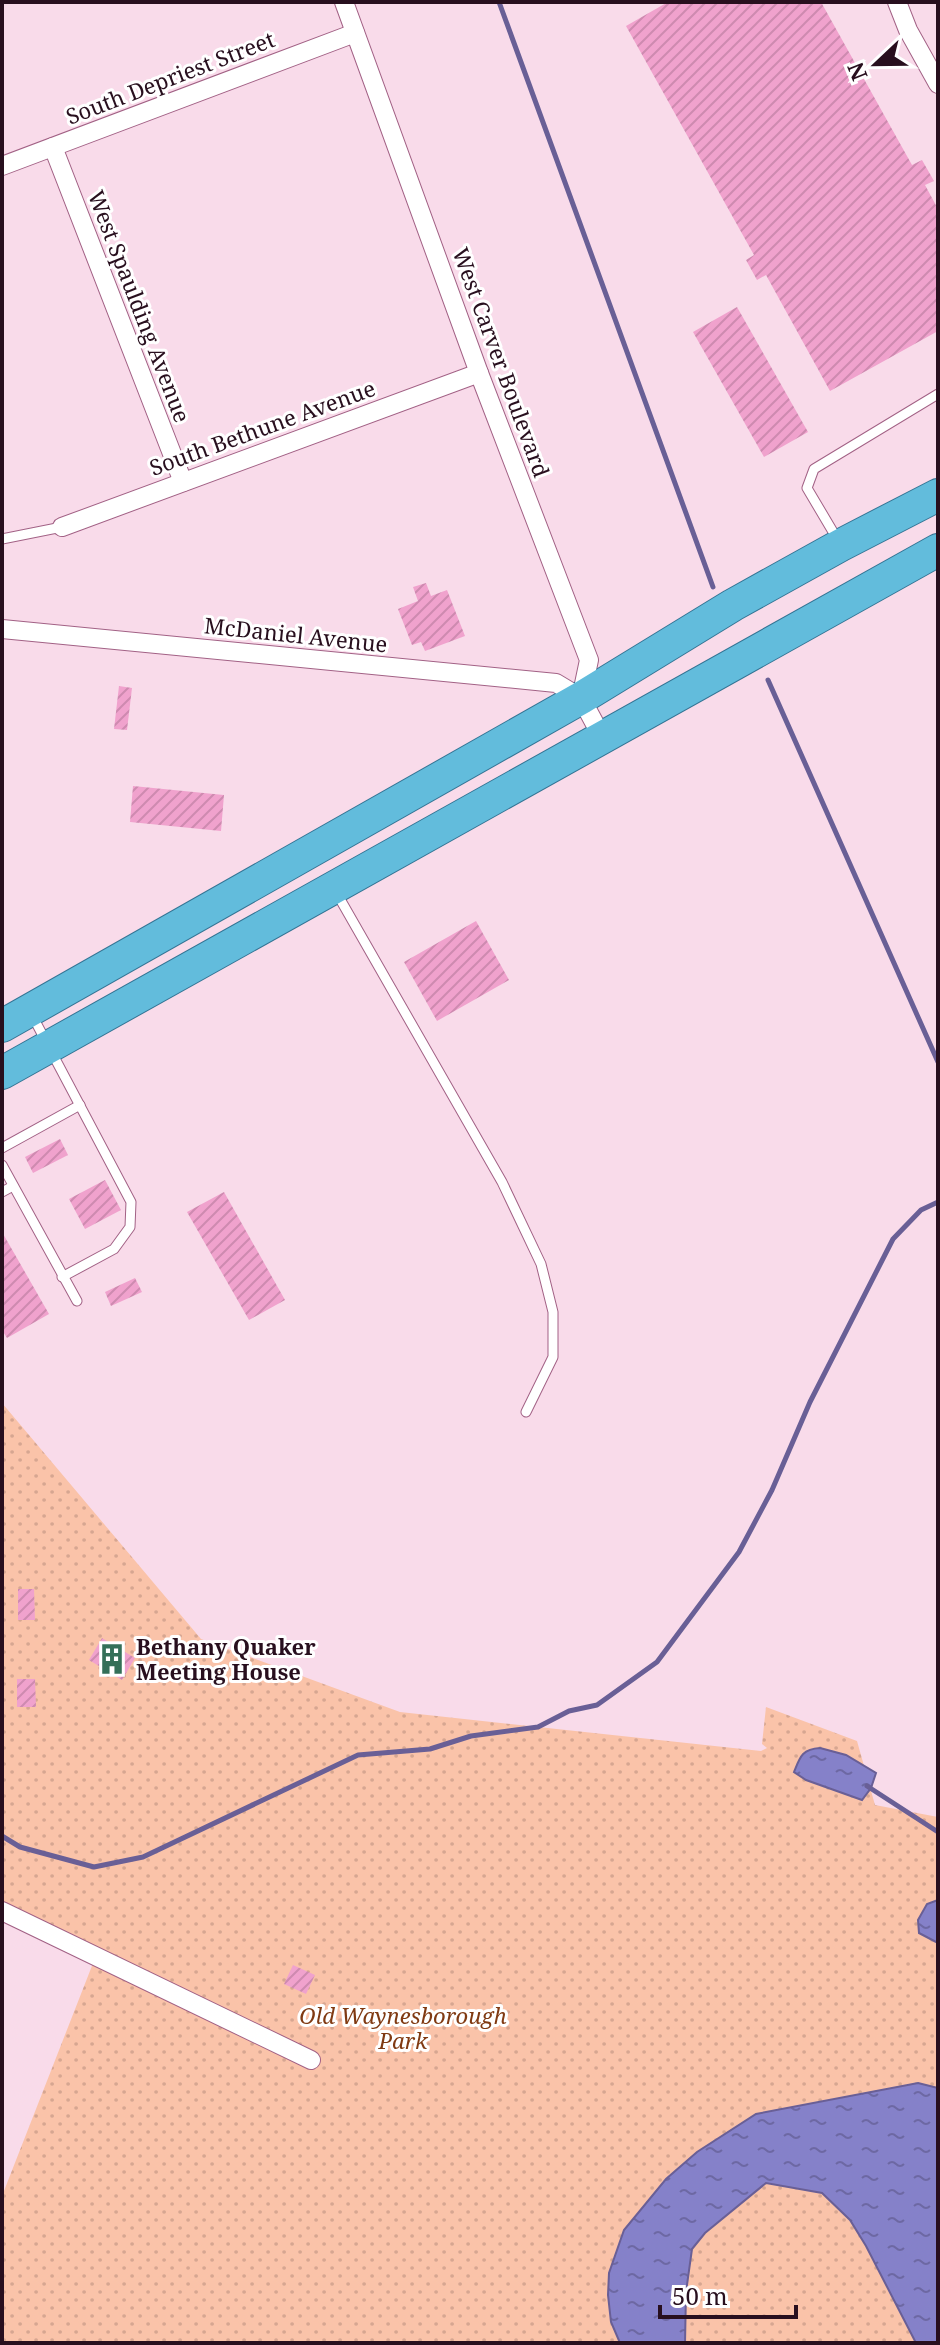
<svg xmlns="http://www.w3.org/2000/svg" width="940" height="2345" font-family="'Noto Serif',serif">
	<style>
		.park { fill: url(#park-dots) }
		.water { fill: url(#water-ripples); stroke: #695f96; stroke-width: 2 }
		.lines { fill: none; stroke-linecap: round; stroke-linejoin: round }
		.stream { stroke: #695f96; stroke-width: 5 }
		.building { fill: url(#building-hatch) }
		.service-casing { stroke: #a26185; stroke-width: 11 }
		.minor-casing { stroke: #a26185; stroke-width: 20 }
		.trunk-casing { stroke: #347494; stroke-width: 34 }
		.service { stroke: #fff; stroke-width: 9 }
		.minor { stroke: #fff; stroke-width: 18 }
		.trunk { stroke: #62bcdc; stroke-width: 32 }
		.labels { text-anchor: middle; dominant-baseline: central; stroke-width: 6; stroke-linejoin: round; paint-order: stroke }
		.street-label { font-size: 22px; fill: #280f1e; stroke: #fff }
		.poi-label { font-size: 22px; font-weight: bold; fill: #280f1e; stroke: #fff; text-anchor: start }
		.park-label { font-size: 22px; font-style: italic; fill: #803a12; stroke: #fff }
	</style>
	<defs>
		<pattern id="park-dots" width="8" height="8" patternUnits="userSpaceOnUse" patternTransform="scale(2)"><rect width="8" height="8" fill="#fac3a9"/><path d="M2 2h.1M6 6h.1" fill="none" stroke="#d6a691" stroke-width="1.8" stroke-linecap="round"/></pattern>
		<pattern id="water-ripples" width="26" height="14" patternUnits="userSpaceOnUse" patternTransform="scale(2)"><rect width="26" height="14" fill="#8581c9"/><path d="M2 4q2-2 4 0t4 0M15 11q2-2 4 0t4 0" fill="none" stroke="#6d68a3"/></pattern>
		<pattern id="building-hatch" width="6" height="6" patternUnits="userSpaceOnUse" patternTransform="scale(2)"><rect width="6" height="6" fill="#f0a2cd"/><path d="M-1 1l2-2M0 6l6-6M5 7l2-2" fill="none" stroke="#ce8ab0"/></pattern>
	</defs>
	<rect width="100%" height="100%" fill="#f9dbea"/>
	<!-- park -->
	<path class="park" d="M2 1403 201 1639 400 1712 761 1751 767 1748 762 1744 766 1707 857 1741 875 1805 938 1817V2343H2V2196L97 1953 2 1919Z"/>
	<!-- water -->
	<g class="water">
		<path d="M820 1748 846 1755 876 1773 871 1788 862 1800 806 1780 794 1772C800 1757 802 1749 820 1748Z"/>
		<path d="M938 1900V1943L919 1933 918 1920 927 1904Z"/>
		<path d="M918 2083 938 2088V2343H916L866 2246 850 2220 822 2193 766 2183 705 2233 692 2249 686 2292 685 2343H620L611 2322 608 2295 609 2273 624 2230 666 2179 697 2152 756 2114Z"/>
	</g>
	<g class="lines">
		<!-- stream -->
		<g class="stream">
			<path d="M499 2 713 587"/>
			<path d="M768 680 938 1062"/>
			<path d="M867 1786 938 1832"/>
			<path d="M2 1836 20 1847 94 1867 143 1857 358 1755 430 1749 471 1736 538 1727 569 1711 597 1705 657 1662 739 1552 772 1490 810 1402 893 1239 921 1210 938 1202"/>
		</g>
	</g>
	<!-- building -->
	<g class="building">
		<path d="M668 2H821L912 165 922 160 934 181 925 185 938 209V331L830 391 766 275 757 280 746 260 754 255 626 26Z"/>
		<path d="M737 307 808 432 764 457 693 332Z"/>
		<path d="M426 583 431 596 447 590 465 636 425 651 421 642 412 645 398 609 418 601 413 587Z"/>
		<path d="M119 686 132 688 127 730 114 729Z"/>
		<path d="M133 786 224 795 221 831 130 822Z"/>
		<path d="M476 921 509 980 437 1021 404 962Z"/>
		<path d="M60 1139 68 1155 33 1173 25 1157Z"/>
		<path d="M105 1180 121 1210 85 1229 69 1199Z"/>
		<path d="M224 1192 285 1300 249 1320 187 1212Z"/>
		<path d="M2 1232 49 1314 7 1338 2 1330Z"/>
		<path d="M135 1278 142 1292 111 1306 105 1292Z"/>
		<path d="M18 1589H34L35 1620H18Z"/>
		<path d="M102 1638 135 1658 122 1680 89 1660Z"/>
		<path d="M17 1679H35L36 1707H17Z"/>
		<path d="M293 1965 315 1975 306 1994 284 1984Z"/>
	</g>
	<g class="lines">
		<defs>
			<g id="service">
				<path d="M2 539 62 527"/>
				<path d="M839 542 807 488 814 469 938 394"/>
				<path d="M336 892 502 1182 541 1264 553 1312V1357L526 1412"/>
				<path d="M33 1017 131 1202 130 1227 114 1249 62 1277"/>
				<path d="M2 1148 80 1105"/>
				<path d="M2 1165 77 1301"/>
				<path d="M2 1192 13 1186"/>
			</g>
			<g id="minor">
				<path d="M344 2 479 373 589 660 581 698 602 737"/>
				<path d="M897 2 908 30 938 84"/>
				<path d="M53 147 183 482"/>
				<path d="M2 166 355 33"/>
				<path d="M62 527 479 373"/>
				<path d="M2 629 556 683 581 698"/>
				<path d="M2 1911 311 2060"/>
			</g>
			<g id="trunk">
				<path d="M2 1026 581 698 733 605 841 545 938 495"/>
				<path d="M2 1073 938 550"/>
			</g>
		</defs>
		<!-- service casing -->
		<use href="#service" class="service-casing"/>
		<!-- minor casing -->
		<use href="#minor" class="minor-casing"/>
		<!-- trunk casing -->
		<use href="#trunk" class="trunk-casing"/>
		<!-- service -->
		<use href="#service" class="service"/>
		<!-- minor -->
		<use href="#minor" class="minor"/>
		<!-- trunk -->
		<use href="#trunk" class="trunk"/>
	</g>
	<!-- icons -->
	<defs>
		<symbol id="building-bare" viewBox="-9 -9 18 18"><path d="M-4-6H4V6H1V3H-1V6H-4ZM-2.5-4.3h1.7v1.8h-1.7ZM.8-4.3h1.7v1.8H.8ZM-2.5-1h1.7V.8h-1.7ZM.8-1h1.7V.8H.8Z" fill="#346f58" stroke="#fff" stroke-width="2.5" paint-order="stroke"/></symbol>
	</defs>
	<g fill-rule="evenodd">
		<use href="#building-bare" x="90" y="1637" width="44" height="44"/>
	</g>
	<g class="labels">
		<!-- street labels -->
		<g class="street-label">
			<text transform="translate(170 77) rotate(-21)">South Depriest Street</text>
			<text transform="translate(140 306) rotate(69)">West Spaulding Avenue</text>
			<text transform="translate(502 362) rotate(70)">West Carver Boulevard</text>
			<text transform="translate(262 427) rotate(-20)">South Bethune Avenue</text>
			<text transform="translate(296 634) rotate(6)">McDaniel Avenue</text>
		</g>
		<!-- poi labels -->
		<g class="poi-label">
			<text x="136" y="1646">Bethany Quaker<tspan x="136" dy="25">Meeting House</tspan></text>
		</g>
		<!-- park labels -->
		<g class="park-label">
			<text x="403" y="2015">Old Waynesborough<tspan x="403" dy="25">Park</tspan></text>
		</g>
	</g>
	<!-- border -->
	<rect width="940" height="2345" fill="none" stroke="#280f1e" stroke-width="8"/>
	<!-- north arrow -->
	<g transform="translate(876 64) rotate(248)" stroke="#ffffff" stroke-width="6" paint-order="stroke">
	<path d="M0-6L14 30L0 20L-14 30Z" fill="#280f1e"/>
	<text y="-12" font-size="22" font-weight="bold" text-anchor="middle" fill="#280f1e">N</text>
	</g>
	<!-- scale -->
	<path d="M660 2305v12h136v-12" fill="none" stroke="#280f1e" stroke-width="4"/>
	<text x="672" y="2305" font-size="24" fill="#280f1e" stroke="#ffffff" stroke-width="6" paint-order="stroke">50 m</text>
</svg>
